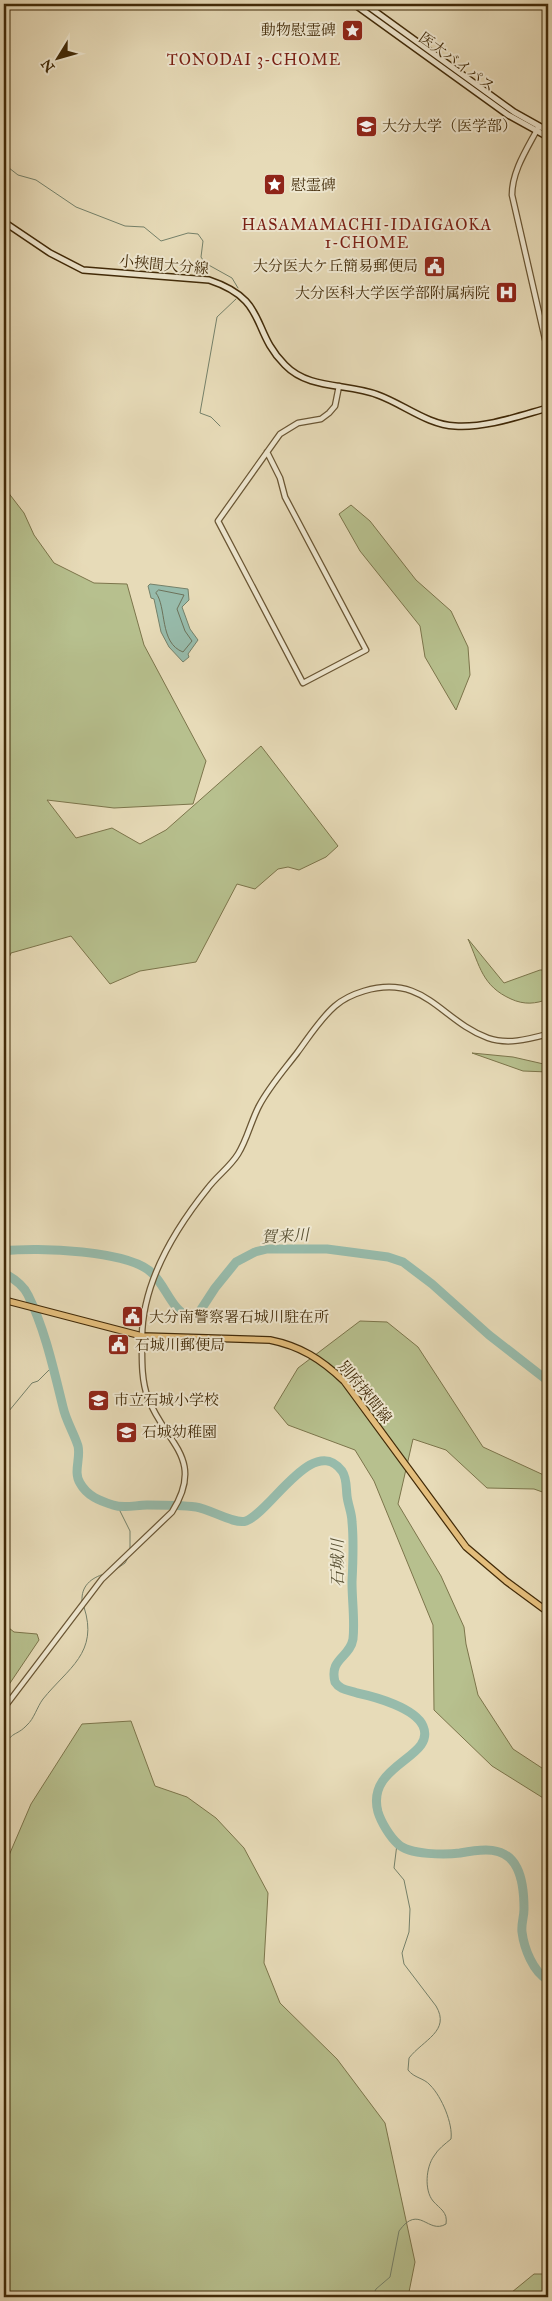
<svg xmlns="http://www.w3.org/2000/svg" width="552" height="2301" font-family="'IM FELL Great Primer','Noto Serif JP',serif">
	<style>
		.green { fill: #b7c08e; stroke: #7c754b }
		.water { fill: #97bbab; stroke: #75816a }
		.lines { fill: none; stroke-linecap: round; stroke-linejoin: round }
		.shore { stroke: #6c725a; stroke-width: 1 }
		.stream { stroke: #75816a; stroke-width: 1 }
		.river { stroke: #97bbab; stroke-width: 9 }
		.tertiary-casing { stroke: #6a5634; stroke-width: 7 }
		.secondary-casing { stroke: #412a08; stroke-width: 8 }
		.primary-casing { stroke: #412a08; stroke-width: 8 }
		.tertiary { stroke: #efe8d1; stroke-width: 4.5 }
		.secondary { stroke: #efe8d1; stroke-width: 5 }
		.primary { stroke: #e4be7c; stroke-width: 5.5 }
		.labels { text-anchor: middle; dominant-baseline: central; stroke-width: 4; stroke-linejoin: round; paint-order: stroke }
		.poi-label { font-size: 15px; fill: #412a08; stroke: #efe8d1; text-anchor: start }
		.street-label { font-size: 15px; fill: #412a08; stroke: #efe8d1 }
		.neighbourhood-label { font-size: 16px; letter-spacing: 1px; fill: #7a1f14; stroke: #efe8d1 }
		.water-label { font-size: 16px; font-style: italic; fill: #564e31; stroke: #efe8d1 }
	</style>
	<rect width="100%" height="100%" fill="#e7dbb8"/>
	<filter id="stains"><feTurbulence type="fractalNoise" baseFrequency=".004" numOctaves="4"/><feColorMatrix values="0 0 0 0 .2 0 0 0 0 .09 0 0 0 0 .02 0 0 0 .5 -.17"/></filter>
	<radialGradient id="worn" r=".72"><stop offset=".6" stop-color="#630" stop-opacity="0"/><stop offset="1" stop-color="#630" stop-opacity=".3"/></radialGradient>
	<!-- green -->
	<g class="green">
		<path d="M4 487 24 513 34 535 54 563 94 583 127 584 144 645 206 761 193 804 114 808 47 800 76 838 112 828 140 844 166 830 261 746 338 846 326 857 299 870 288 867 278 869 255 889 237 884 196 962 140 971 110 984 71 936 11 953 4 969Z"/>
		<path d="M351 505 370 521 416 580 451 611 468 647 470 675 456 710 425 657 420 626 360 551 339 514Z"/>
		<path d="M468 939 504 983 540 970H548V999C536 1004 524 1005 511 999 482 986 480 966 468 939Z"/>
		<path d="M472 1053 513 1057 548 1065V1072L523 1071Z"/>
		<path d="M360 1321 387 1322 418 1347 483 1447 548 1477V1494L534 1489 487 1488 446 1450 413 1439 398 1504 441 1576 464 1627 466 1644 478 1695 513 1749 548 1772V1801L492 1766 434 1710 433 1625 374 1481 355 1450 288 1425 274 1408 298 1368Z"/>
		<path d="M4 1624 14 1632 37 1634 39 1640 4 1692Z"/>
		<path d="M131 1721 155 1786 187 1797 216 1818 244 1848 268 1893 264 1963 280 2003 337 2059 385 2123 415 2262 408 2297H4V1867L31 1804 82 1724Z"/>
		<path d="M534 2274H548V2297H506Z"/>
	</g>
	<!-- water -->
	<path class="water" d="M150 584 188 589 189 600 182 607 190 629 198 640 188 654 189 657 183 662 169 647 161 632 154 599 151 598 148 586Z"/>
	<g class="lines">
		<!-- shore -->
		<path class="shore" d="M159 590 184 595 177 609 185 631 192 641 183 652C159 643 167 607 156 593Z"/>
		<!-- stream -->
		<g class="stream">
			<path d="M4 164 18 175 36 180 76 207 125 226 144 227 161 241 188 233 198 234 203 241 201 257 205 263 232 278 238 288"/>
			<path d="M220 426 211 417 200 413 217 317 236 299"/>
			<path d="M4 1417 32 1383 38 1381 52 1367"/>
			<path d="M118 1507 130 1531V1549"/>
			<path d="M115 1570 125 1563 129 1556"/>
			<path d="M82 1601C81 1586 91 1578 104 1574"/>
			<path d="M4 1749C11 1730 16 1737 27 1725 34 1719 37 1707 43 1699 68 1668 99 1653 84 1607"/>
			<path d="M372 2297 376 2289 390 2277 399 2231C419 2203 428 2235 446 2224 448 2212 440 2209 433 2201 424 2190 426 2167 434 2156 438 2149 445 2144 451 2139 453 2124 442 2097 430 2085 424 2078 414 2078 408 2070L409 2058C423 2040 451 2031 436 2006L404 1964 402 1953 409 1932 410 1909 404 1880 394 1868 397 1844"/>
		</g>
		<!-- river -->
		<g class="river">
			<path d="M4 1251C36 1247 131 1250 153 1274 166 1287 173 1312 190 1317L200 1311 215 1288 236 1262 255 1252 267 1249H327L388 1257 403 1262 432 1284 489 1335 548 1381"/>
			<path d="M4 1273C13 1278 24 1286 28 1295 45 1329 54 1371 63 1407 66 1421 74 1433 78 1446 81 1458 73 1472 80 1483 87 1496 100 1501 113 1505 124 1509 136 1505 147 1505 163 1505 180 1505 196 1507 210 1509 235 1525 246 1521 271 1512 313 1433 342 1471 347 1478 346 1488 347 1496 348 1505 352 1513 352 1522 354 1542 353 1562 352 1582 352 1601 355 1621 353 1639 350 1658 329 1658 335 1682 340 1690 348 1690 357 1693 376 1697 415 1708 423 1726 437 1758 365 1764 378 1812 381 1822 390 1837 398 1844 409 1855 446 1855 460 1853 481 1849 506 1845 517 1868 523 1880 524 1896 524 1909 524 1917 521 1924 522 1932 524 1948 533 1972 548 1980"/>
		</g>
		<defs>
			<g id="tertiary">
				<path d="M538 128C527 149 512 171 512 195L548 352"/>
				<path d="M267 452 280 478 285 497 366 650 303 683 218 521 280 434 298 423 321 419 329 413 335 406 339 386"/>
				<path d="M4 1708 102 1579 172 1512C206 1458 165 1443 148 1398 141 1380 142 1358 142 1338 142 1283 175 1229 208 1188 217 1176 230 1167 238 1154 247 1140 251 1121 259 1106 269 1087 284 1070 297 1053 309 1037 320 1019 335 1006 343 999 354 994 364 991 425 973 441 1021 488 1038 508 1045 529 1039 548 1034"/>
			</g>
			<g id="secondary">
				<path d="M354 4 508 115 548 137"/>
				<path d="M365 4 514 112 548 131"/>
				<path d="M4 222 50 253 83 270 209 280C269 300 250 330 285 365 309 390 347 383 378 395 403 404 428 425 455 426 486 428 519 416 548 408"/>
			</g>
			<path id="primary" d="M4 1300 142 1336 270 1340C300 1346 321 1359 344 1381L466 1547 506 1581 548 1612"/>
		</defs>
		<!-- tertiary casing -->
		<use href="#tertiary" class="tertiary-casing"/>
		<!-- secondary casing -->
		<use href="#secondary" class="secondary-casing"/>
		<!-- primary casing -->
		<use href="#primary" class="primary-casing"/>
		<!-- tertiary -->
		<use href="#tertiary" class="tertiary"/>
		<!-- secondary -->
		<use href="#secondary" class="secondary"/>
		<!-- primary -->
		<use href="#primary" class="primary"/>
	</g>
	<!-- icons -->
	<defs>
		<symbol id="sight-square" viewBox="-11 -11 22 22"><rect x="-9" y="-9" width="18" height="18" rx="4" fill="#8f2418" stroke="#efe8d1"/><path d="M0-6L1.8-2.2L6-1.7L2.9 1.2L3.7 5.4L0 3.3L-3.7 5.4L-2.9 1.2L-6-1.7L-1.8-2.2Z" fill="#fff"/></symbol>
		<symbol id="university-square" viewBox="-11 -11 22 22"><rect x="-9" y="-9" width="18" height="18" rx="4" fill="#8f2418" stroke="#efe8d1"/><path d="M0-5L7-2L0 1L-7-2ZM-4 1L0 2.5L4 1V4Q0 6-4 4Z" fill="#fff"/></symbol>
		<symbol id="civic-square" viewBox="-11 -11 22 22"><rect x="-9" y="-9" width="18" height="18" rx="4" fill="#8f2418" stroke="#efe8d1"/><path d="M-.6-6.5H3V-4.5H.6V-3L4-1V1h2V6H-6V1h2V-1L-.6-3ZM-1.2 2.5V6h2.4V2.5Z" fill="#fff"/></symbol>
		<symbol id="hospital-square" viewBox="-11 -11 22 22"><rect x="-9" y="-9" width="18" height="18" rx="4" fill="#8f2418" stroke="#efe8d1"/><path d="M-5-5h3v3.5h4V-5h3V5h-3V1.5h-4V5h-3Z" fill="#fff"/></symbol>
		<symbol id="school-square" viewBox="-11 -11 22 22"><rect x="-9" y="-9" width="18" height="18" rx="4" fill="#8f2418" stroke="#efe8d1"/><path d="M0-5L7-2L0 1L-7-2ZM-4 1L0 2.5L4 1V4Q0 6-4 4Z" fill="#fff"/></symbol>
	</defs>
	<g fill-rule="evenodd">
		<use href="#sight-square" x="340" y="18" width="25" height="25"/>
		<use href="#university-square" x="354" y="114" width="25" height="25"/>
		<use href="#sight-square" x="262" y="172" width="25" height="25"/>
		<use href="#civic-square" x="422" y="254" width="25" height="25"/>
		<use href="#hospital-square" x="494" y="280" width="25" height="25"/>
		<use href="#civic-square" x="120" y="1304" width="25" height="25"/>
		<use href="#civic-square" x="106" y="1332" width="25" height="25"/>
		<use href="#school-square" x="86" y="1388" width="25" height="25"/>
		<use href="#school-square" x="114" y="1420" width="25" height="25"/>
	</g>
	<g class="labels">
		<!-- poi labels -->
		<g class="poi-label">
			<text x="336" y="30" text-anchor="end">動物慰霊碑</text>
			<text x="382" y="126">大分大学（医学部）</text>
			<text x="291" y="185">慰霊碑</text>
			<text x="418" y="266" text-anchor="end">大分医大ケ丘簡易郵便局</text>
			<text x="490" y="293" text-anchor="end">大分医科大学医学部附属病院</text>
			<text x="149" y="1317">大分南警察署石城川駐在所</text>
			<text x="135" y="1345">石城川郵便局</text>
			<text x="114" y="1400">市立石城小学校</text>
			<text x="142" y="1432">石城幼稚園</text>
		</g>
		<!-- street labels -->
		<g class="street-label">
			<text transform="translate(457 62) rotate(36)">医大バイパス</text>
			<text transform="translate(164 265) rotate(5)">小挾間大分線</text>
			<text transform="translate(365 1392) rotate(51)">別府挾間線</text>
		</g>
		<!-- neighbourhood labels -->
		<g class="neighbourhood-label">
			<text x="254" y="59">TONODAI 3-CHOME</text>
			<text x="367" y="224">HASAMAMACHI-IDAIGAOKA<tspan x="367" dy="18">1-CHOME</tspan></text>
		</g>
		<!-- water labels -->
		<g class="water-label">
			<text transform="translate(285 1236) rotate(-3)">賀来川</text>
			<text transform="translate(337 1563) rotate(-90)">石城川</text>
		</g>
	</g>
	<!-- margin -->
	<rect width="552" height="2301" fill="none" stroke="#e7dbb8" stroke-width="20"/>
	<rect x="5" y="5" width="542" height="2291" fill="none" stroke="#412a08" stroke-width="2.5"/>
	<rect x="10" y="10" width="532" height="2281" fill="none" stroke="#412a08"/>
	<!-- north arrow -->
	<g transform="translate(58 58) rotate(233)" stroke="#efe8d1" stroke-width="4" paint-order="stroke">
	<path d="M0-4L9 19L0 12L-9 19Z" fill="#412a08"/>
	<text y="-8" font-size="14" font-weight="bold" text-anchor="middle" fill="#412a08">N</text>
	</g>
	<rect width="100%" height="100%" filter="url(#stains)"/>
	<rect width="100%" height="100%" fill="url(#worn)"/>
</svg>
